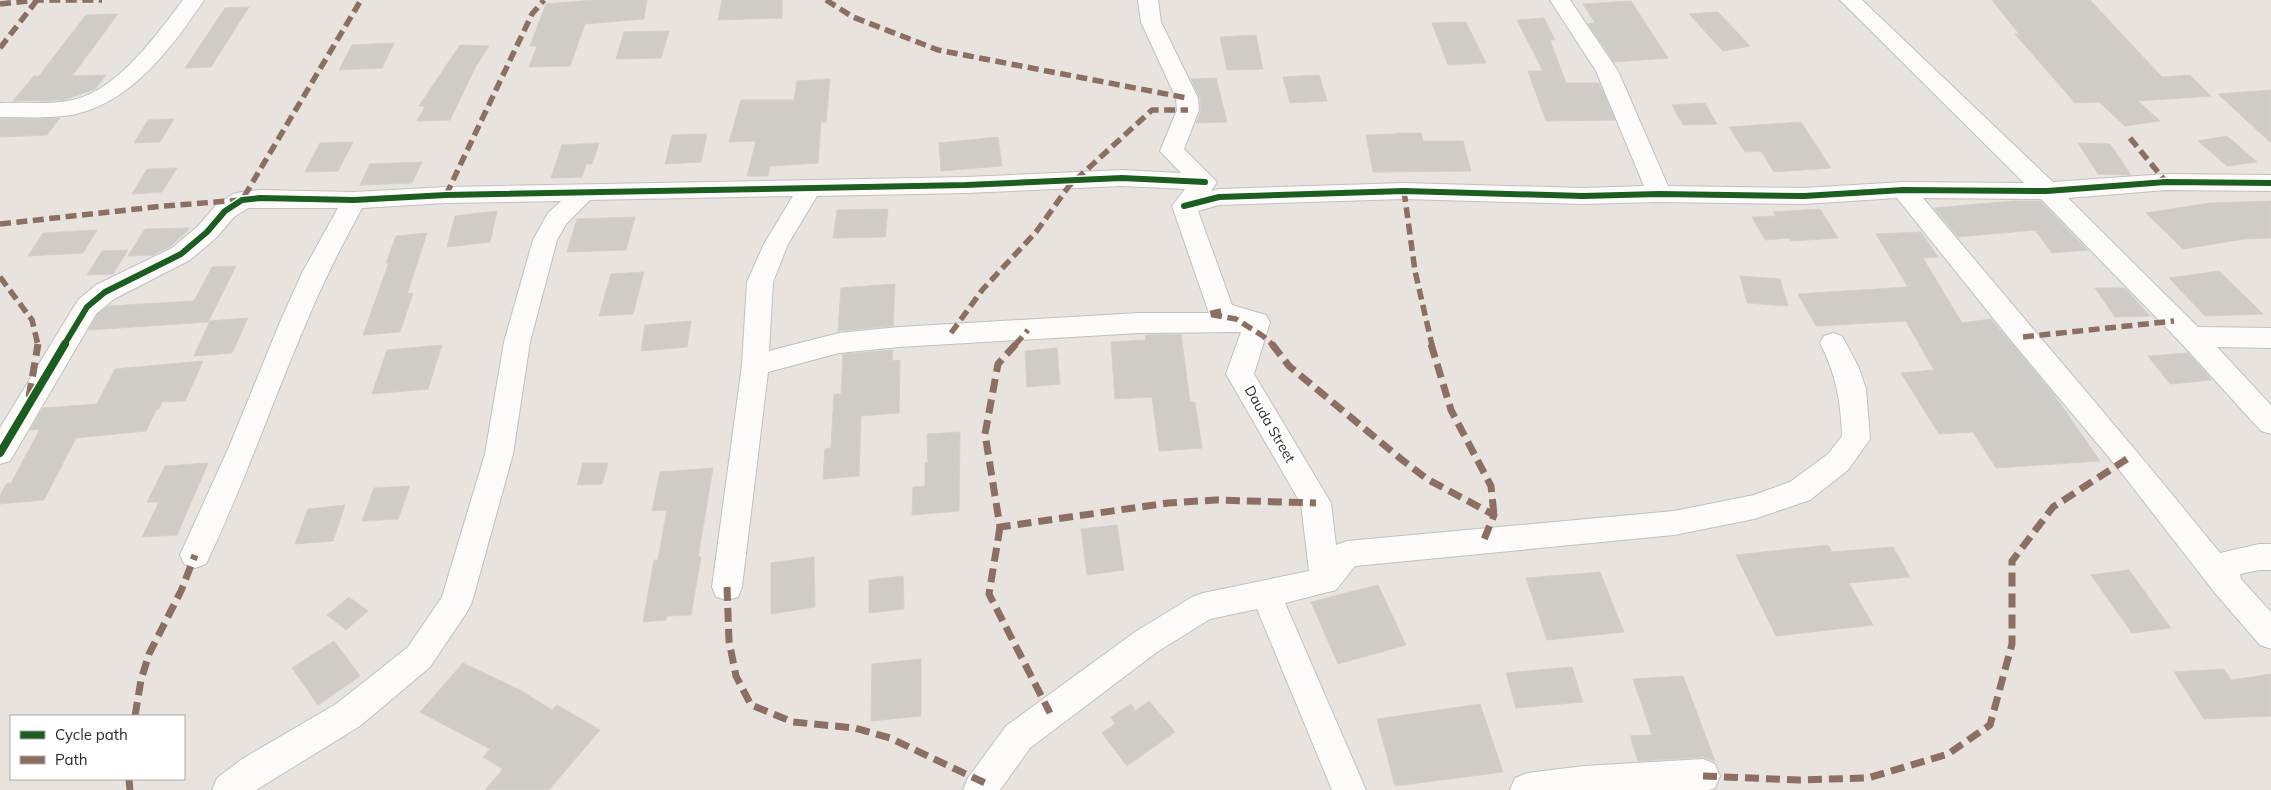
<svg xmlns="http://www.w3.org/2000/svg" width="2271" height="790" font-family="Mulish,sans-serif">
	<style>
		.building { fill: #cfccc8; stroke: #d3cfcb }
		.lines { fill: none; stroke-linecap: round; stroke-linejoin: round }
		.minor-casing { stroke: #c1c0c1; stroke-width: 2 }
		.minor { fill: #fcfbfa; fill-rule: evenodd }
		.quiet-far1 { stroke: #8d6e63; stroke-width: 5.5; stroke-dasharray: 11 5.5; stroke-linecap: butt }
		.quiet { stroke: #8d6e63; stroke-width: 7; stroke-dasharray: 14 7; stroke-linecap: butt }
		.cycleway-far1-casing { stroke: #fff; stroke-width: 9 }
		.cycleway-casing { stroke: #fff; stroke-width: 11 }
		.cycleway-far1 { stroke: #1b5e20; stroke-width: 6 }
		.cycleway { stroke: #1b5e20; stroke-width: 8 }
		.labels { text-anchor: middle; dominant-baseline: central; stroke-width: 4.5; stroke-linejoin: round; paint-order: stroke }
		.street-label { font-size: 14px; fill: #2a2a2a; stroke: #fff }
	</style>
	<rect width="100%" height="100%" fill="#e8e3df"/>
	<!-- building -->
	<g class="building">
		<path d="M593 0H647L644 19 585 24 570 66 529 67 537 46H530L546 4Z"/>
		<path d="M722 0H782V18L718 20Z"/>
		<path d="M1992 0H2090L2162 77 2190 75 2211 96 2138 101 2160 121 2125 126 2099 102 2075 103 2015 34H2019Z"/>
		<path d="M1631 1 1668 58 1614 62 1588 24 1595 23 1583 4Z"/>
		<path d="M249 7 211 67 185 68 225 8Z"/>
		<path d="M1718 12 1750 46 1723 51 1689 14Z"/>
		<path d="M118 14 72 76 106 75 95 89 64 100 13 101 34 76H39L86 15Z"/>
		<path d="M1544 18 1555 40H1550L1566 83H1599L1615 120 1546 121 1528 71H1543L1517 20Z"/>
		<path d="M1466 22 1486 63 1448 65 1432 23Z"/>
		<path d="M669 31 661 58 616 59 624 32Z"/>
		<path d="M1256 35 1263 69 1227 70 1220 37Z"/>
		<path d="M394 43 382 68 339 70 352 45Z"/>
		<path d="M460 45 489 46 476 66 450 120 417 121 425 106H419Z"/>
		<path d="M1319 75 1327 101 1290 103 1283 77Z"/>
		<path d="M1216 78 1227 122 1196 123 1201 111 1200 98 1191 79Z"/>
		<path d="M830 79 826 122H821L818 163 770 166 768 176H747L756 141 729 142 741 100H794L797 81Z"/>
		<path d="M2271 90V143L2218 94Z"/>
		<path d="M1705 103 1717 124 1683 125 1672 105Z"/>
		<path d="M60 118 47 135 0 137V119Z"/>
		<path d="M174 119 160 142 134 143 148 120Z"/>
		<path d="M1801 122 1831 168 1774 172 1761 151 1745 152 1729 127Z"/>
		<path d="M1396 133H1421L1423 141H1463L1471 171 1373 172 1366 135 1396 134Z"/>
		<path d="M707 134 701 162 665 164 672 135Z"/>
		<path d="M2227 136 2257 162 2227 166 2198 141Z"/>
		<path d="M998 137 1002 166 941 171 939 143Z"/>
		<path d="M353 142 338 171 305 172 320 143Z"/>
		<path d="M599 143 592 164H586L582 177 551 178 562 145Z"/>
		<path d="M2078 143 2110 144 2131 175 2098 174Z"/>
		<path d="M422 162 412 183 360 185 370 164Z"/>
		<path d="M177 168 162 192 132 194 147 169Z"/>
		<path d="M2013 201H2040L2088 250 2052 253 2035 230 1958 237 1934 208Z"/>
		<path d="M2271 201V238L2244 239 2183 249 2146 213 2210 203Z"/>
		<path d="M888 209 885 237 833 238 837 210Z"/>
		<path d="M1820 209 1838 238 1791 241 1789 238 1765 240 1752 217 1776 216 1773 212Z"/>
		<path d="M497 211 490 242 447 247 455 216Z"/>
		<path d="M635 217 626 250 567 252 577 219Z"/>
		<path d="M190 228 171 246 153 255 128 256 145 229Z"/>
		<path d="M97 230 83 253 28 256 43 233Z"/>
		<path d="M1921 232 1938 257 1923 258 1962 323 1991 319 2052 392 2100 461 1996 468 1973 432 1939 434 1901 373 1934 370 1906 321 1816 326 1798 294 1908 287 1876 234Z"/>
		<path d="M427 233 407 294 413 293 400 332 363 335 389 262 386 263 396 236Z"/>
		<path d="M128 250 113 274 87 275 102 251Z"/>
		<path d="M236 266 208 322 89 330 97 315 108 306 194 301 212 267Z"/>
		<path d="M2219 271 2263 314 2205 316 2169 278Z"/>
		<path d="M644 272 633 314 599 316 611 274Z"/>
		<path d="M1740 276 1780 279 1788 306 1747 303Z"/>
		<path d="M895 284 893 326 838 331 841 288Z"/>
		<path d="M2095 288H2125L2150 316 2115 317Z"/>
		<path d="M248 318 232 353 194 356 210 321Z"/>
		<path d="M691 321 687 347 641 351 645 325Z"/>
		<path d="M1181 334 1190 402H1195L1202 448 1159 451 1152 397 1115 399 1111 342 1146 340 1145 335Z"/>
		<path d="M442 345 428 389 372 394 387 350Z"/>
		<path d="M1057 348 1060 384 1027 387 1025 351Z"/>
		<path d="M893 350 892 361 900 360 899 413 861 416 859 476 823 479 825 449 831 448 834 394H841L843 354Z"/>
		<path d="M2188 353 2212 380 2170 384 2148 356Z"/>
		<path d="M203 361 185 401 162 402 159 409 156 410 146 431 76 438 44 500 0 504V496L6 484 11 483 40 429 30 430 43 408 97 404 115 369Z"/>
		<path d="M960 432 959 511 912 515 913 487 925 486V463L928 462 927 434Z"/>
		<path d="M208 463 177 535 142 537 159 502H147L165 466Z"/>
		<path d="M583 463H608L602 484 577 485Z"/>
		<path d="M713 468 698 557H701L691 615 667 616 666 620 643 622 654 560H658L667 510 652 511 660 472Z"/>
		<path d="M410 486 398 519 362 521 374 488Z"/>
		<path d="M345 505 333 541 295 544 308 509Z"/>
		<path d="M1117 525 1124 570 1087 575 1081 529Z"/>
		<path d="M1828 545 1832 552 1893 547 1910 577 1849 583 1873 625 1776 636 1736 555Z"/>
		<path d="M814 557 815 607 771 614V563Z"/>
		<path d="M2129 570 2171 628 2132 633 2091 575Z"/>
		<path d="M1600 572 1624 632 1547 640 1526 578Z"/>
		<path d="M903 576 904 609 869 613V580Z"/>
		<path d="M1378 585 1406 645 1338 664 1311 602Z"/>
		<path d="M349 597 368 611 346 630 327 615Z"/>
		<path d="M334 641 360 676 318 705 292 668Z"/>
		<path d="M921 659V716L871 721 872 664Z"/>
		<path d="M463 663 522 691 552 710 557 705 600 730 549 790H485L503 769 483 757 490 749 420 712Z"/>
		<path d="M1572 667 1583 702 1516 708 1506 673Z"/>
		<path d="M2224 669 2231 680 2271 674V716L2204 719 2174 672Z"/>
		<path d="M1683 676 1715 761 1703 757 1638 761 1630 736 1652 735 1633 679Z"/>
		<path d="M1149 701 1175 732 1127 766 1102 733 1115 724 1111 717 1131 704 1135 711Z"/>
		<path d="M1480 704 1503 772 1395 786 1377 719Z"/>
	</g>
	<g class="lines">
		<defs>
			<g id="minor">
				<path d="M183 0H204C173 46 133 101 76 114 51 119 25 117 0 117V103C24 102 50 105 73 100 118 90 157 34 183 0Z"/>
				<path d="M1138 0H1158L1161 22 1198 98 1199 110 1184 149 1217 182 1211 191 1219 189 1404 183 1583 188 1644 186 1596 71 1550 0H1570L1618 71 1668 186 1804 188 1903 182 2024 183 1840 0H1862L2053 182 2166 174 2271 175V191L2166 190 2068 198 2198 327 2271 328V348L2217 347 2271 405V434L2261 431 2182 344 2041 199 1923 198C2022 317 2123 433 2220 553L2259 544H2271V570H2259L2240 574 2241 579 2271 612V649L2260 645 2215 593 2117 467 2014 344 1897 198 1804 204 1659 202 1583 204 1404 199 1219 205 1198 211 1232 305 1266 315 1270 322 1254 374 1331 503 1336 545 1347 541 1674 511 1754 495 1790 482 1828 454 1842 436C1841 402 1836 374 1820 343L1824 336 1833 333 1842 336 1859 368 1866 389 1870 439 1848 470 1810 500 1754 519 1674 535 1355 566 1336 590 1285 603 1366 790H1332L1257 609 1210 619 1157 652 1030 748 1000 790H963L968 778 1006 726 1135 632 1192 597 1203 593 1309 571 1301 504 1226 374 1241 332 1139 333 899 347 839 353 768 372 742 587 738 597 727 600 716 597 712 587 742 365 747 282 764 244 793 196 590 200 566 224 557 240 530 342 513 454 472 602 467 612 430 667 360 726 256 790H212L217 778 242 759 336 704 408 647 442 597 485 454 504 342 533 240 548 213 561 201 446 203 362 208C342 245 323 282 307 321 272 402 244 485 206 564L195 568 184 564 180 555 229 447 280 322 302 273 338 208H248L234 217 216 238 190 260 114 299 96 314 10 461 0 464V428L78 300 96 285 172 248 198 226 216 205 233 194 242 192 260 190 354 192 446 187 966 177 1122 170 1181 173 1160 151 1177 110 1176 98 1141 22ZM1122 186 1185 189 1172 206 1209 313H1139L899 327 839 333 769 351 773 282 788 244 817 196 966 193Z"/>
				<path d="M1703 759 1715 764 1720 776 1715 788 1709 790H1510L1515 778 1527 773 1584 766Z"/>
			</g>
		</defs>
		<!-- minor casing -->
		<use href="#minor" class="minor-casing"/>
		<!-- minor -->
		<use href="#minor" class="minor"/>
		<!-- quiet-far1 -->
		<g class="quiet-far1">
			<path d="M826 0 853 17 938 50 1187 98"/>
			<path d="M0 4 37 0H102"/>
			<path d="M0 48 37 0"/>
			<path d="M2130 138 2166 182"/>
			<path d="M1404 191 1415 271 1432 345"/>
			<path d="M446 195 532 14 544 0"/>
			<path d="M0 224 164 206 242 200 361 0"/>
			<path d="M0 277 32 320 38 345"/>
			<path d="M1221 311 1208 314 1236 319 1263 336 1273 345"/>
			<path d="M951 333 983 289 1036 232 1069 186 1152 110H1188"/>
			<path d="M2023 337 2174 321"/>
			<path d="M1015 345 1028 330"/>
		</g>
		<!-- quiet -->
		<g class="quiet">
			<path d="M1016 344 998 364 985 434 1000 527 1168 503 1215 500 1316 503"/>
			<path d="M1272 344 1289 366 1401 459 1427 479 1494 515 1483 542"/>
			<path d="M1431 344 1451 410 1491 486 1494 515"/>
			<path d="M29 397 38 344"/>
			<path d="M1000 527 989 594 1050 713"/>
			<path d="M727 587 729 641 736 676 751 705 793 722 855 728 890 738 985 783"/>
			<path d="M135 716 141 680 149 654 181 591 195 555"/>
			<path d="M1703 776 1798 780 1868 778 1948 754 1990 725 2012 644V561L2053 507 2127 459"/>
			<path d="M129 779 130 790"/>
		</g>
		<defs>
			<g id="cycleway-far1">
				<path d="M1184 206 1219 197 1404 191 1583 196 1659 194 1804 196 1903 190 2047 191 2166 182 2271 183"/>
				<path d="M64 345 87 307 105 292 181 254 207 232 225 211 242 200 260 198 354 200 446 195 966 185 1122 178 1205 182"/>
			</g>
			<path id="cycleway" d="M0 453 65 344"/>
		</defs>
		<!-- cycleway-far1 casing -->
		<use href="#cycleway-far1" class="cycleway-far1-casing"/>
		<!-- cycleway casing -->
		<use href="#cycleway" class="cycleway-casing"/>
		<!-- cycleway-far1 -->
		<use href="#cycleway-far1" class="cycleway-far1"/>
		<!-- cycleway -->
		<use href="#cycleway" class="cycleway"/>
	</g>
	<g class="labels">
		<!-- street labels -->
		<g class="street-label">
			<text transform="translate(1270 424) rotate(60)">Dauda Street</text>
		</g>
	</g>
	<!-- legend -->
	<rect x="10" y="715" width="175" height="65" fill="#ffffff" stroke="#aaaaaa"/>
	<rect x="20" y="731" width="25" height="8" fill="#1b5e20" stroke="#aaaaaa"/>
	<text x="55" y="740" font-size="15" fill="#2a2a2a">Cycle path</text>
	<rect x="20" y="756" width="25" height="8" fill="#8d6e63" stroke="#aaaaaa"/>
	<text x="55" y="765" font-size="15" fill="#2a2a2a">Path</text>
</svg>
